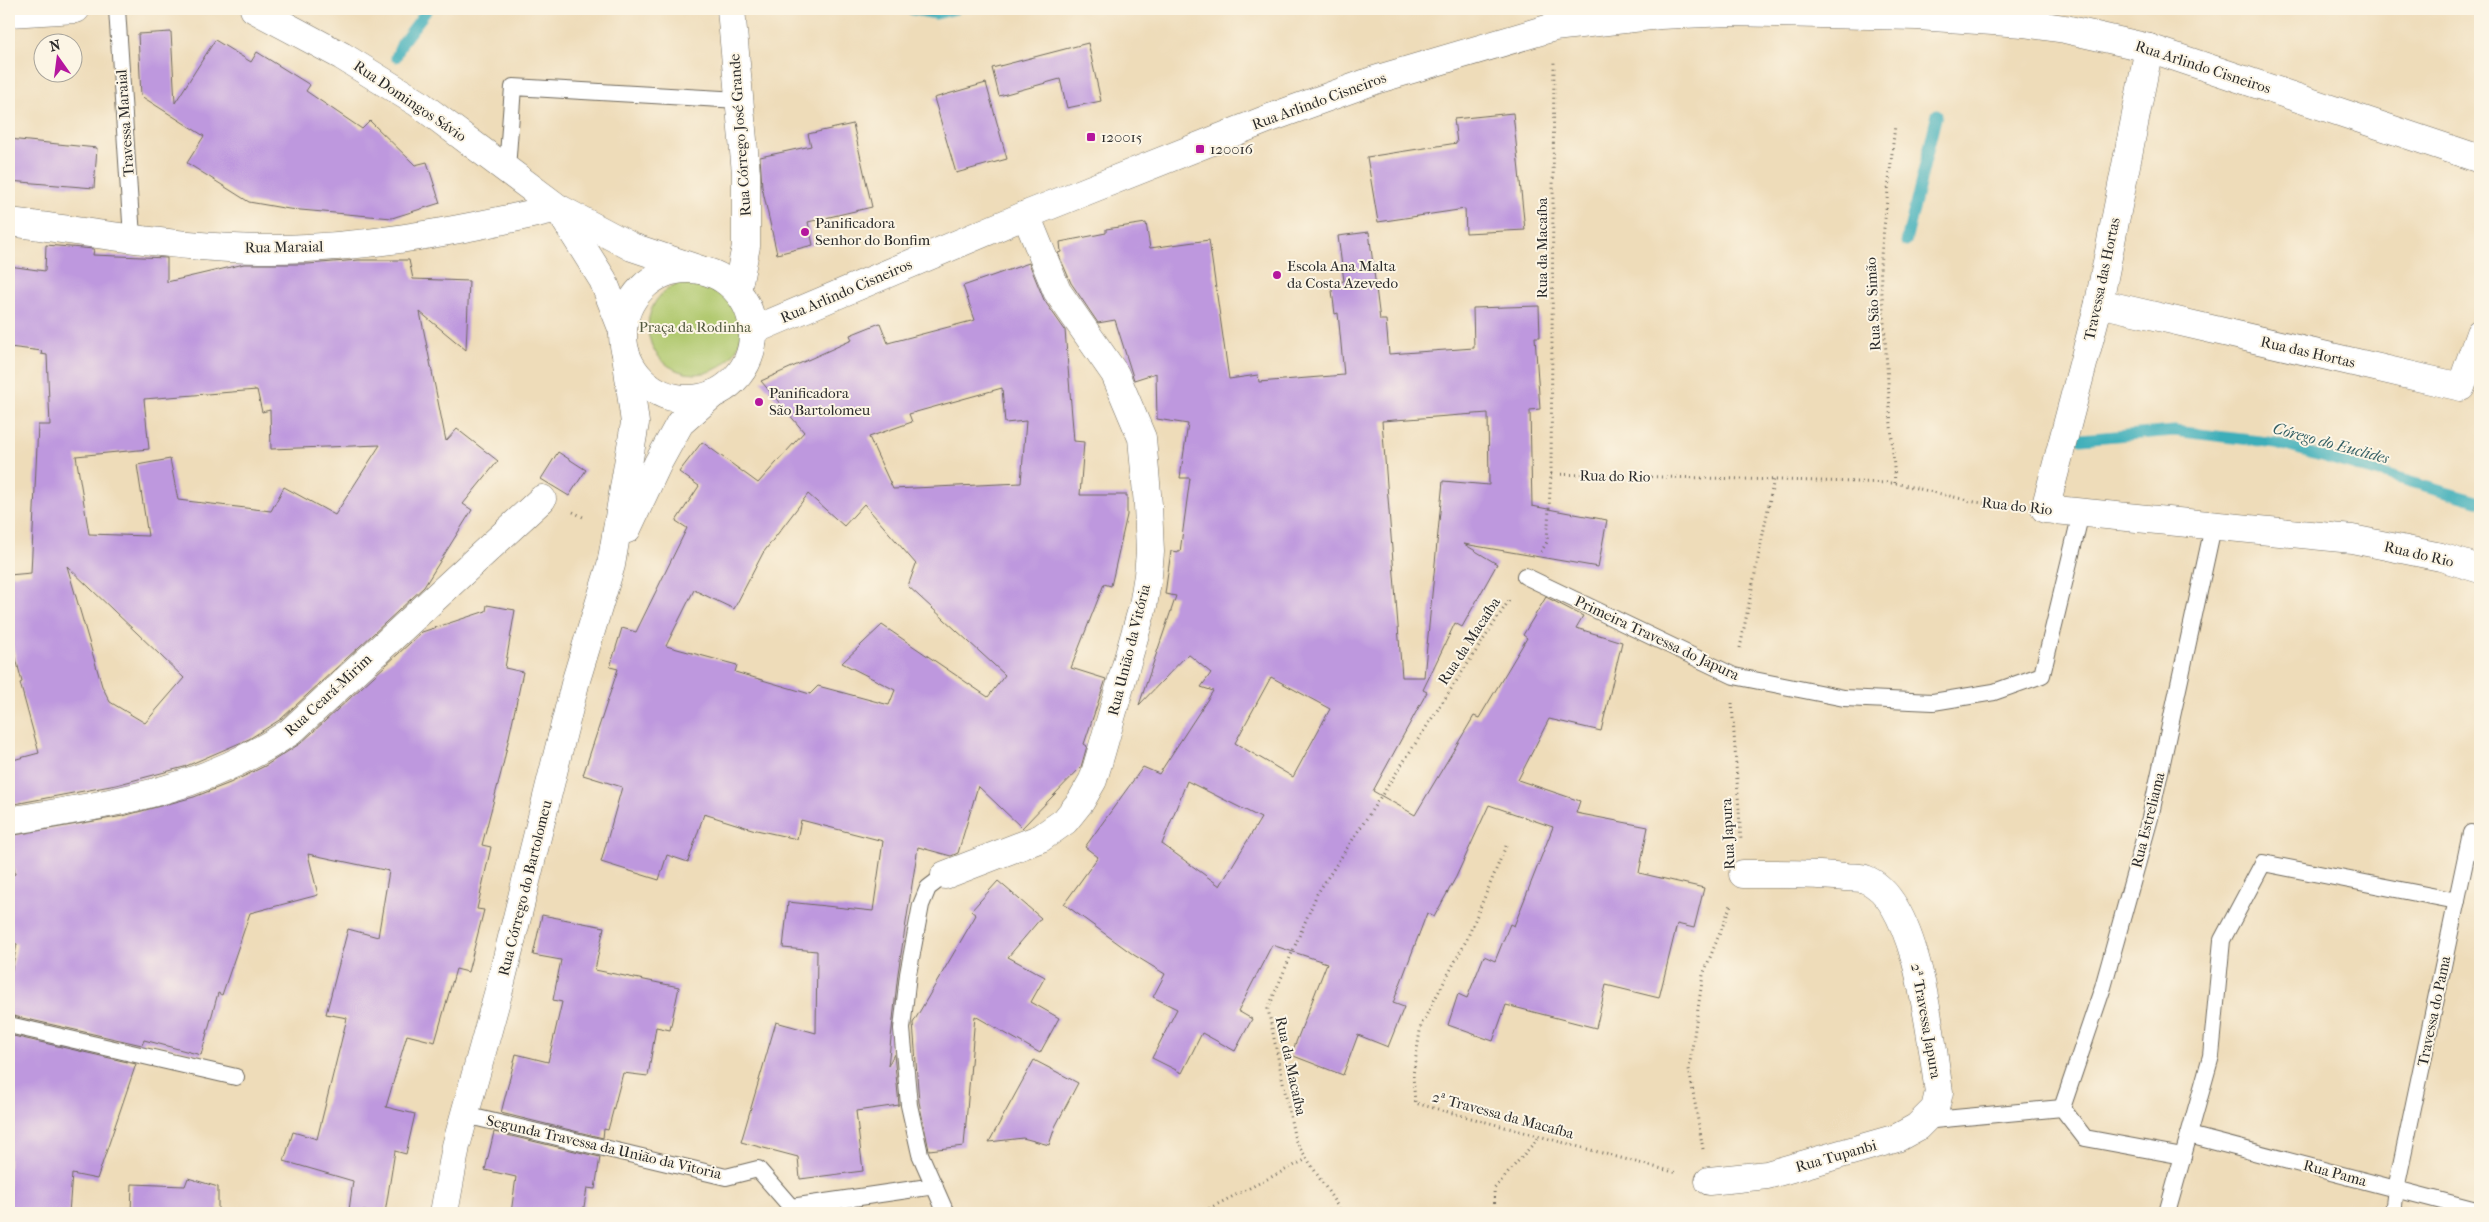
<svg xmlns="http://www.w3.org/2000/svg" width="2489" height="1222" font-family="'IM FELL French Canon',serif">
	<style>
		.green { fill: #b1c96f; stroke: #6e7a4d }
		.lines { fill: none; stroke-linecap: round; stroke-linejoin: round }
		.stream { stroke: #3eaeb9; stroke-width: 11 }
		.building { fill: #be98de; fill-rule: evenodd }
		.service-casing { stroke: #6f695d; stroke-width: 18 }
		.minor-casing { stroke: #6f695d; stroke-width: 29 }
		.secondary-casing { stroke: #6f695d; stroke-width: 29 }
		.path { stroke: #6f695d; stroke-width: 3; stroke-dasharray: 1 4; stroke-linecap: butt }
		.service { stroke: #fff; stroke-width: 16 }
		.minor { stroke: #fff; stroke-width: 28 }
		.secondary { stroke: #fff; stroke-width: 28 }
		.poi-dot { fill: #b5179e; stroke: #fcf5e5; stroke-width: 2 }
		.labels { text-anchor: middle; dominant-baseline: central; stroke-width: 4; stroke-linejoin: round; paint-order: stroke }
		.street-label { font-size: 15px; fill: #2b2b2b; stroke: #fcf5e5 }
		.poi-label { font-size: 15px; fill: #2b2b2b; stroke: #fcf5e5; text-anchor: start }
		.park-label { font-size: 15px; fill: #535a3f; stroke: #fcf5e5 }
		.water-label { font-size: 16px; font-style: italic; fill: #335f64; stroke: #fcf5e5 }
	</style>
	<rect width="100%" height="100%" fill="#fcf5e5"/>
	<filter id="ink" filterUnits="userSpaceOnUse"><feTurbulence type="fractalNoise" baseFrequency=".02" numOctaves="2"/><feDisplacementMap in="SourceGraphic" scale="10" xChannelSelector="R" yChannelSelector="G"/><feConvolveMatrix kernelMatrix="1 2 1 2 8 2 1 2 1" color-interpolation-filters="sRGB"/></filter>
	<filter id="wash" filterUnits="userSpaceOnUse"><feTurbulence type="fractalNoise" baseFrequency=".0096" numOctaves="4" result="noise"/><feDisplacementMap in="SourceGraphic" scale="20" xChannelSelector="R" yChannelSelector="G"/><feGaussianBlur stdDeviation="1.12" result="paint"/><feColorMatrix in="noise" values="0 0 0 0 0 0 0 0 0 0 0 0 0 0 0 0 0 1.4 0 .05"/><feComposite in="paint" operator="in"/></filter>
	<g filter="url(#wash)">
		<rect width="100%" height="100%" fill="#eedcb9"/>
		<!-- green -->
		<circle class="green" cx="695" cy="327" r="47"/>
		<g class="lines">
			<!-- stream -->
			<g class="stream">
				<path d="M909 9 936 14 956 9"/>
				<path d="M396 57 402 43 428 9"/>
				<path d="M1906 242 1937 114"/>
				<path d="M2081 439 2174 431 2276 443 2480 502"/>
			</g>
		</g>
		<g id="blocks">
			<!-- building -->
			<g class="building">
				<path d="M171 32 175 103 215 40 251 62 257 52 310 85 306 91 362 129 370 121 415 165 427 162 440 203 392 218 289 209 249 202 187 163 204 136 141 96 138 34Z"/>
				<path d="M1088 43 1101 101 1067 108 1060 79 999 96 992 68Z"/>
				<path d="M986 83 1007 159 956 173 934 98Z"/>
				<path d="M1513 113 1525 230 1466 233 1465 209 1378 222 1367 157 1457 143 1454 119Z"/>
				<path d="M853 124 872 207 808 222 813 245 777 254 762 187 760 157 811 146 808 134Z"/>
				<path d="M9 139 97 148 94 188 9 181Z"/>
				<path d="M1146 223 1150 248 1209 240 1229 379 1258 375 1259 382 1344 375 1338 313 1335 314 1331 283 1344 281 1338 236 1369 232 1380 320H1386L1389 354 1474 348 1473 308 1539 306 1540 337H1535L1540 409 1530 410 1532 506 1607 520 1598 567 1464 544 1497 564 1462 627 1455 623 1423 690 1427 692 1373 791 1415 815 1474 716 1479 718 1527 638 1523 635 1546 597 1583 616 1576 628 1622 642 1601 731 1549 719 1518 780 1580 801 1576 813 1648 827 1639 873 1704 888 1694 928 1677 924 1659 998 1606 985 1596 1028 1506 1005 1493 1041 1448 1025 1458 994 1467 998 1484 956 1495 961 1510 924 1514 926 1553 827 1489 805 1456 877 1434 917 1427 913 1393 1003 1404 1007 1388 1047 1358 1035 1343 1075 1291 1055 1327 963 1272 945 1238 1011 1252 1019 1235 1051 1202 1033 1182 1073 1152 1058 1177 1009 1153 997 1165 974 1134 955 1064 904 1098 857 1085 847 1143 767 1159 774 1213 691 1201 687 1211 673 1188 654 1139 705 1176 596 1165 594 1171 551 1180 552 1190 478H1180L1188 424 1157 419 1156 373 1134 380 1115 320 1098 323 1071 283 1058 253 1061 252 1060 242 1106 233V229ZM1488 413 1489 485 1443 481 1424 677H1402L1382 421ZM1271 677 1330 709 1293 777 1235 743ZM1187 781 1261 818 1220 886 1162 844Z"/>
				<path d="M46 245 94 249 93 255 167 258V282L244 264H308L359 260H409L413 279 469 281 466 350 420 312 446 441 457 429 498 461 463 504 472 510 424 587 281 719 249 739 184 767 116 785 9 805V761L39 753 20 683 22 682 9 631V575L31 573 38 425H50L47 355 41 354 42 351 9 347V266L45 271ZM257 390 262 412 270 410 271 449 380 445 335 515 284 487 271 511 178 500 170 459 137 465 148 536 89 534 76 456 149 449 144 399ZM67 566 184 678 145 723 110 702 102 686Z"/>
				<path d="M1029 263 1044 300 1065 330 1074 441 1084 442 1080 495H1127V515L1111 586 1104 584 1071 668 1106 679 1084 744 1087 746 1081 767 1022 828 978 786 958 853 951 856 918 847 898 973 888 1066 894 1054 899 1105 856 1111 863 1171 800 1179 798 1157 741 1142 776 1022 816 1033 817 951 783 948 788 902 873 911 883 841 801 820 797 839 752 829 704 814 688 862 667 855 659 880 601 862 622 787 583 775 618 669 610 667 622 628 636 632 687 528 676 521 699 486 679 472 702 442 758 483 804 432 761 381 852 340 850 335 880 323 888 343 975 320 963 286ZM1002 388 1005 423 1026 421 1021 483 893 489 869 437 912 422 909 414ZM808 494 844 526 864 504 916 564 908 586 1005 675 988 697 882 625 842 663 895 690 889 705 818 686 810 694 735 672 737 665 666 646 694 590 734 609 763 553Z"/>
				<path d="M558 452 586 470 569 496 541 479Z"/>
				<path d="M487 605 515 610 505 668 523 672 503 765 482 845 491 847 477 909 484 910 468 972 456 969 435 1042 407 1035 386 1107 415 1114 406 1154 395 1151 385 1213 349 1210 353 1181 284 1161 293 1132 317 1139 347 1018 326 1014 348 929 378 937 389 871 308 854 318 895 250 913 222 995 218 993 201 1055 144 1040 142 1045 9 1015V984L17 944 9 942V876L15 874 9 836 123 816 194 797 230 783 265 766 301 743 422 632 486 611Z"/>
				<path d="M998 881 1041 918 1008 957 1045 977 1031 1002 1059 1018 1040 1053 975 1016 964 1146 929 1150 919 1102 913 1023 976 915 971 911Z"/>
				<path d="M542 915 604 927 595 970 679 987 670 1030 656 1027 648 1076 623 1073 608 1130 604 1129 603 1138 501 1113 516 1054 548 1062 562 1002 553 1000 561 960 533 955Z"/>
				<path d="M9 1035 136 1064 97 1179 72 1174 69 1213H9V1105L15 1066 9 1065Z"/>
				<path d="M1034 1060 1078 1083 1055 1127 1049 1145 1023 1138 989 1142Z"/>
				<path d="M494 1132 600 1157 595 1189 587 1188 583 1213H511L516 1177 485 1170Z"/>
				<path d="M188 1178 218 1187V1213H131L132 1184 185 1186Z"/>
			</g>
		</g>
	</g>
	<g filter="url(#ink)">
		<use href="#blocks" fill-opacity="0" stroke="#6f695d" stroke-width="1"/>
		<g class="lines">
			<defs>
				<g id="service">
					<path d="M117 9 132 237"/>
					<path d="M507 169 513 87 739 100"/>
					<path d="M1525 576 1734 676 1844 698 1933 702 1994 692 2042 675 2081 513"/>
					<path d="M945 875 928 888 921 905 908 974 902 1029 909 1105 920 1154 946 1213"/>
					<path d="M9 1025 236 1077"/>
					<path d="M2062 1108 2103 987 2150 818 2213 527"/>
					<path d="M465 1115 726 1177 758 1169 791 1207 935 1186"/>
					<path d="M1923 1121 2062 1108 2085 1138 2183 1156"/>
					<path d="M2189 1135 2480 1211"/>
					<path d="M2167 1213 2211 1056 2222 940 2263 863 2457 901"/>
					<path d="M2393 1213 2396 1189 2471 833"/>
				</g>
				<g id="minor">
					<path d="M731 9 746 173V246L737 291"/>
					<path d="M2149 48 2099 303 2045 509 2352 539 2441 557 2480 569"/>
					<path d="M9 222C107 234 208 254 307 248 392 244 475 227 558 208"/>
					<path d="M2099 303 2461 387 2480 333"/>
					<path d="M9 821C112 803 201 792 290 732L542 499"/>
					<path d="M945 875 1041 838 1065 821 1081 801 1093 780 1101 753 1143 606 1148 575 1150 552 1148 505 1142 438 1115 374 1057 291 1026 215"/>
					<path d="M1709 1181 1767 1175 1897 1138 1917 1127 1935 1109 1939 1092C1931 1042 1919 899 1865 879 1859 877 1852 878 1846 877 1812 873 1777 874 1743 874"/>
				</g>
				<g id="secondary">
					<path d="M254 9 342 56 418 103 558 208 632 247 701 270"/>
					<path d="M9 13 76 9"/>
					<path d="M561 213 603 280 623 331"/>
					<circle cx="688" cy="334" r="65"/>
					<path d="M754 330 1026 215 1270 118 1375 80 1554 27 1660 15 1729 12 1917 16 2023 23 2065 29 2149 48 2480 159"/>
					<path d="M627 529 658 463 680 423 713 394"/>
					<path d="M444 1213 456 1146 499 990 576 680 611 565 635 423 626 354"/>
				</g>
			</defs>
			<!-- service casing -->
			<use href="#service" class="service-casing"/>
			<!-- minor casing -->
			<use href="#minor" class="minor-casing"/>
			<!-- secondary casing -->
			<use href="#secondary" class="secondary-casing"/>
			<!-- path -->
			<g class="path">
				<path d="M1551 474 1895 483 1975 502 2013 506"/>
				<path d="M1895 483 1880 265 1895 125"/>
				<path d="M573 512 585 518"/>
				<path d="M1541 552 1547 542 1551 474 1554 62"/>
				<path d="M1740 648 1774 479"/>
				<path d="M1732 703 1741 841"/>
				<path d="M1506 846 1467 939 1421 1025 1413 1075 1415 1103 1677 1173"/>
				<path d="M1703 1149 1689 1069 1703 975 1731 905"/>
				<path d="M1200 1213 1307 1159"/>
				<path d="M1342 1213 1295 1140 1268 1009 1317 894 1510 599"/>
				<path d="M1495 1213 1494 1189 1540 1136"/>
			</g>
			<!-- service -->
			<use href="#service" class="service"/>
			<!-- minor -->
			<use href="#minor" class="minor"/>
			<!-- secondary -->
			<use href="#secondary" class="secondary"/>
		</g>
	</g>
	<!-- markers -->
	<g class="poi-dot">
		<rect x="1086" y="132" width="10" height="10" rx="2.5"/>
		<rect x="1195" y="144" width="10" height="10" rx="2.5"/>
		<circle cx="805" cy="232" r="5"/>
		<circle cx="1277" cy="275" r="5"/>
		<circle cx="759" cy="402" r="5"/>
	</g>
	<g class="labels">
		<!-- street labels -->
		<g class="street-label">
			<text transform="translate(2203 67) rotate(18)">Rua Arlindo Cisneiros</text>
			<text transform="translate(410 101) rotate(34)">Rua Domingos Sávio</text>
			<text transform="translate(1319 101) rotate(-20)">Rua Arlindo Cisneiros</text>
			<text transform="translate(125 123) rotate(-94)">Travessa Maraial</text>
			<text transform="translate(740 135) rotate(-94)">Rua Córrego José Grande</text>
			<text transform="translate(284 247) rotate(-1)">Rua Maraial</text>
			<text transform="translate(1542 248) rotate(-90)">Rua da Macaíba</text>
			<text transform="translate(2102 279) rotate(-78)">Travessa das Hortas</text>
			<text transform="translate(846 291) rotate(-23)">Rua Arlindo Cisneiros</text>
			<text transform="translate(1873 304) rotate(-93)">Rua São Simão</text>
			<text transform="translate(2308 352) rotate(13)">Rua das Hortas</text>
			<text transform="translate(1615 476) rotate(1)">Rua do Rio</text>
			<text transform="translate(2017 506) rotate(6)">Rua do Rio</text>
			<text transform="translate(2419 554) rotate(13)">Rua do Rio</text>
			<text transform="translate(1657 638) rotate(25)">Primeira Travessa do Japura</text>
			<text transform="translate(1469 641) rotate(-57)">Rua da Macaíba</text>
			<text transform="translate(1129 650) rotate(-76)">Rua União da Vitória</text>
			<text transform="translate(328 695) rotate(-43)">Rua Ceará-Mirim</text>
			<text transform="translate(2148 820) rotate(-76)">Rua Estreliama</text>
			<text transform="translate(1728 834) rotate(-93)">Rua Japura</text>
			<text transform="translate(525 888) rotate(-76)">Rua Córrego do Bartolomeu</text>
			<text transform="translate(2434 1011) rotate(-78)">Travessa do Pama</text>
			<text transform="translate(1926 1021) rotate(80)">2ª Travessa Japura</text>
			<text transform="translate(1291 1066) rotate(78)">Rua da Macaíba</text>
			<text transform="translate(1503 1115) rotate(15)">2ª Travessa da Macaíba</text>
			<text transform="translate(604 1147) rotate(13)">Segunda Travessa da União da Vitoria</text>
			<text transform="translate(1836 1156) rotate(-16)">Rua Tupanbi</text>
			<text transform="translate(2335 1173) rotate(15)">Rua Pama</text>
		</g>
		<!-- poi labels -->
		<g class="poi-label">
			<text x="1101" y="137">120015</text>
			<text x="1210" y="149">120016</text>
			<text x="815" y="223">Panificadora<tspan x="815" dy="17">Senhor do Bonfim</tspan></text>
			<text x="1287" y="266">Escola Ana Malta<tspan x="1287" dy="17">da Costa Azevedo</tspan></text>
			<text x="769" y="393">Panificadora<tspan x="769" dy="17">São Bartolomeu</tspan></text>
		</g>
		<!-- park labels -->
		<g class="park-label">
			<text x="695" y="327">Praça da Rodinha</text>
		</g>
		<!-- water labels -->
		<g class="water-label">
			<text transform="translate(2331 443) rotate(15)">Córego do Euclides</text>
		</g>
	</g>
	<!-- margin -->
	<rect width="2489" height="1222" fill="none" stroke="#fcf5e5" stroke-width="30"/>
	<!-- north arrow -->
	<g transform="translate(58 58) rotate(346)"><circle r="24" fill="#fcf5e5" stroke="#a8a49b"/>
	<path d="M0-4L9 19L0 12L-9 19Z" fill="#b5179e"/>
	<text y="-8" font-size="14" font-weight="bold" text-anchor="middle" fill="#2b2b2b">N</text>
	</g>
</svg>
